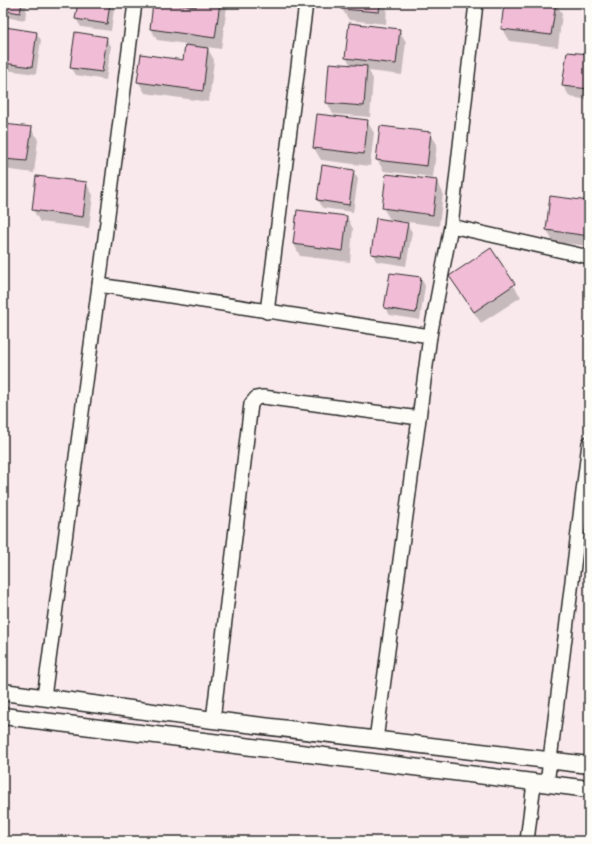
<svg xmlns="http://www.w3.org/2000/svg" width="592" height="844" font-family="'Architects Daughter',sans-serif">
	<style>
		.shadow { fill: #0003 }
		.building { fill: #f1bcd5; stroke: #2b2b2b }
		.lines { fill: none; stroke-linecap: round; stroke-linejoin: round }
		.minor-casing { stroke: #2b2b2b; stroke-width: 16 }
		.tertiary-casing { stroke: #2b2b2b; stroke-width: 19 }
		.minor { stroke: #fdfcf7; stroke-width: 13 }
		.tertiary { stroke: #fdfcf7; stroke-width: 16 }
	</style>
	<rect width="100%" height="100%" fill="#f9e9ed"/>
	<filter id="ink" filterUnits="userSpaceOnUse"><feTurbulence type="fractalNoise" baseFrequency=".025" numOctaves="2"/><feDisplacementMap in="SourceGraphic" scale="8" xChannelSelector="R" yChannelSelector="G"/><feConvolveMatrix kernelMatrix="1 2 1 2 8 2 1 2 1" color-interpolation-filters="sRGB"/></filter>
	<g filter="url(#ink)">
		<!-- shadow -->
		<g class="shadow">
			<path d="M3 3H27L25 20 3 17Z"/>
			<path d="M79 3H115L111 31 81 27 76 19Z"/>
			<path d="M154 3 196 8 197 3H225L227 7 221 49 207 47 214 60 209 102 145 93 138 81 184 61 186 44 157 40 151 29Z"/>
			<path d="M270 3H301V5Z"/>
			<path d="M343 3H387L386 24 349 20 342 9Z"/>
			<path d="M505 3H556L562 14 558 47 509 41 502 29Z"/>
			<path d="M399 30 406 42 402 75 369 71 373 79 370 117 333 114 327 102 351 66 346 57Z"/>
			<path d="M36 33 41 40 36 74 6 70 3 65V49Z"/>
			<path d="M106 38 111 46 106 80 76 75 71 67Z"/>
			<path d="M589 55V100L570 97 563 86Z"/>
			<path d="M367 121 374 133 370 166 321 160 314 148Z"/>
			<path d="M3 125 31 128 38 140 34 173 3 169Z"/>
			<path d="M430 133 437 144 433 177 384 171 377 160Z"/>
			<path d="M353 171 358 179 353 212 323 208 318 200Z"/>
			<path d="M37 177 86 183 93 195 89 228 40 222 33 210Z"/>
			<path d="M437 181 443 193 439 226 400 221V223L407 224 412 232 406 266 376 261 372 253 391 221 383 208Z"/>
			<path d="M551 197 589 202V246L553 242 547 230Z"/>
			<path d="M298 211 347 217 353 229 350 262 300 256 294 244Z"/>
			<path d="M490 249 521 297 481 323 457 288Z"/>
			<path d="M421 278 425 286 420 320 390 315 385 308Z"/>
		</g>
		<!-- building -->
		<g class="building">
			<path d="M3 3H22L20 13 3 10Z"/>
			<path d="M78 3H110L107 24 75 19Z"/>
			<path d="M153 3H167L196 7V3H220L215 38 150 29Z"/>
			<path d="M342 3H380L379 12 341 9Z"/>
			<path d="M504 3H556L551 35 501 29Z"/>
			<path d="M349 23 400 29 396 64 345 58Z"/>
			<path d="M5 27 37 32 32 67 3 63V42Z"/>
			<path d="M75 32 107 37 102 72 70 68Z"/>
			<path d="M185 45 208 48 203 91 137 82 141 54 183 60Z"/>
			<path d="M567 52 589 54V89L562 86Z"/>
			<path d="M329 63 367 66 364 106 326 103Z"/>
			<path d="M317 114 368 120 364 154 313 148Z"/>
			<path d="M3 124 32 127 27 161 3 159Z"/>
			<path d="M380 126 431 132 427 166 376 160Z"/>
			<path d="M322 165 354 170 349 205 317 200Z"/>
			<path d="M386 174 437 180 433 215 382 208Z"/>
			<path d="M36 176 87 182 83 217 32 210Z"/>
			<path d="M550 196 589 201V236L546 230Z"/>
			<path d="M297 210 347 216 343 251 293 244Z"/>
			<path d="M376 218 408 223 402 258 371 254Z"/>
			<path d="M491 248 515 284 474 312 449 276Z"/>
			<path d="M390 273 421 277 416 313 384 308Z"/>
		</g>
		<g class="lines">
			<defs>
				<g id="minor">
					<path d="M451 226 589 257"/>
					<path d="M99 285 430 336"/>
					<path d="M267 312 306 3"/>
					<path d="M44 697 99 285 135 3"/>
					<path d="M213 720 251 404 256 398 263 397 419 418"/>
					<path d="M376 740 430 336 451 226 476 3"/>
					<path d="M547 784 589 443"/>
					<path d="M527 841 534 783"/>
				</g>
				<g id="tertiary">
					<path d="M3 692 213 720 589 765"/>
					<path d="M3 716 589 789"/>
				</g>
			</defs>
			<!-- minor casing -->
			<use href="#minor" class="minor-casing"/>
			<!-- tertiary casing -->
			<use href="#tertiary" class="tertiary-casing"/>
			<!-- minor -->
			<use href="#minor" class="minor"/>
			<!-- tertiary -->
			<use href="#tertiary" class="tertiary"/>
		</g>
	</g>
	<!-- margin -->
	<rect width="592" height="844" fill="none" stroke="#fdfcf7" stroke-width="16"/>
	<rect x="8" y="8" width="576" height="828" fill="none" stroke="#2b2b2b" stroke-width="1.5" filter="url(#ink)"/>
</svg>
